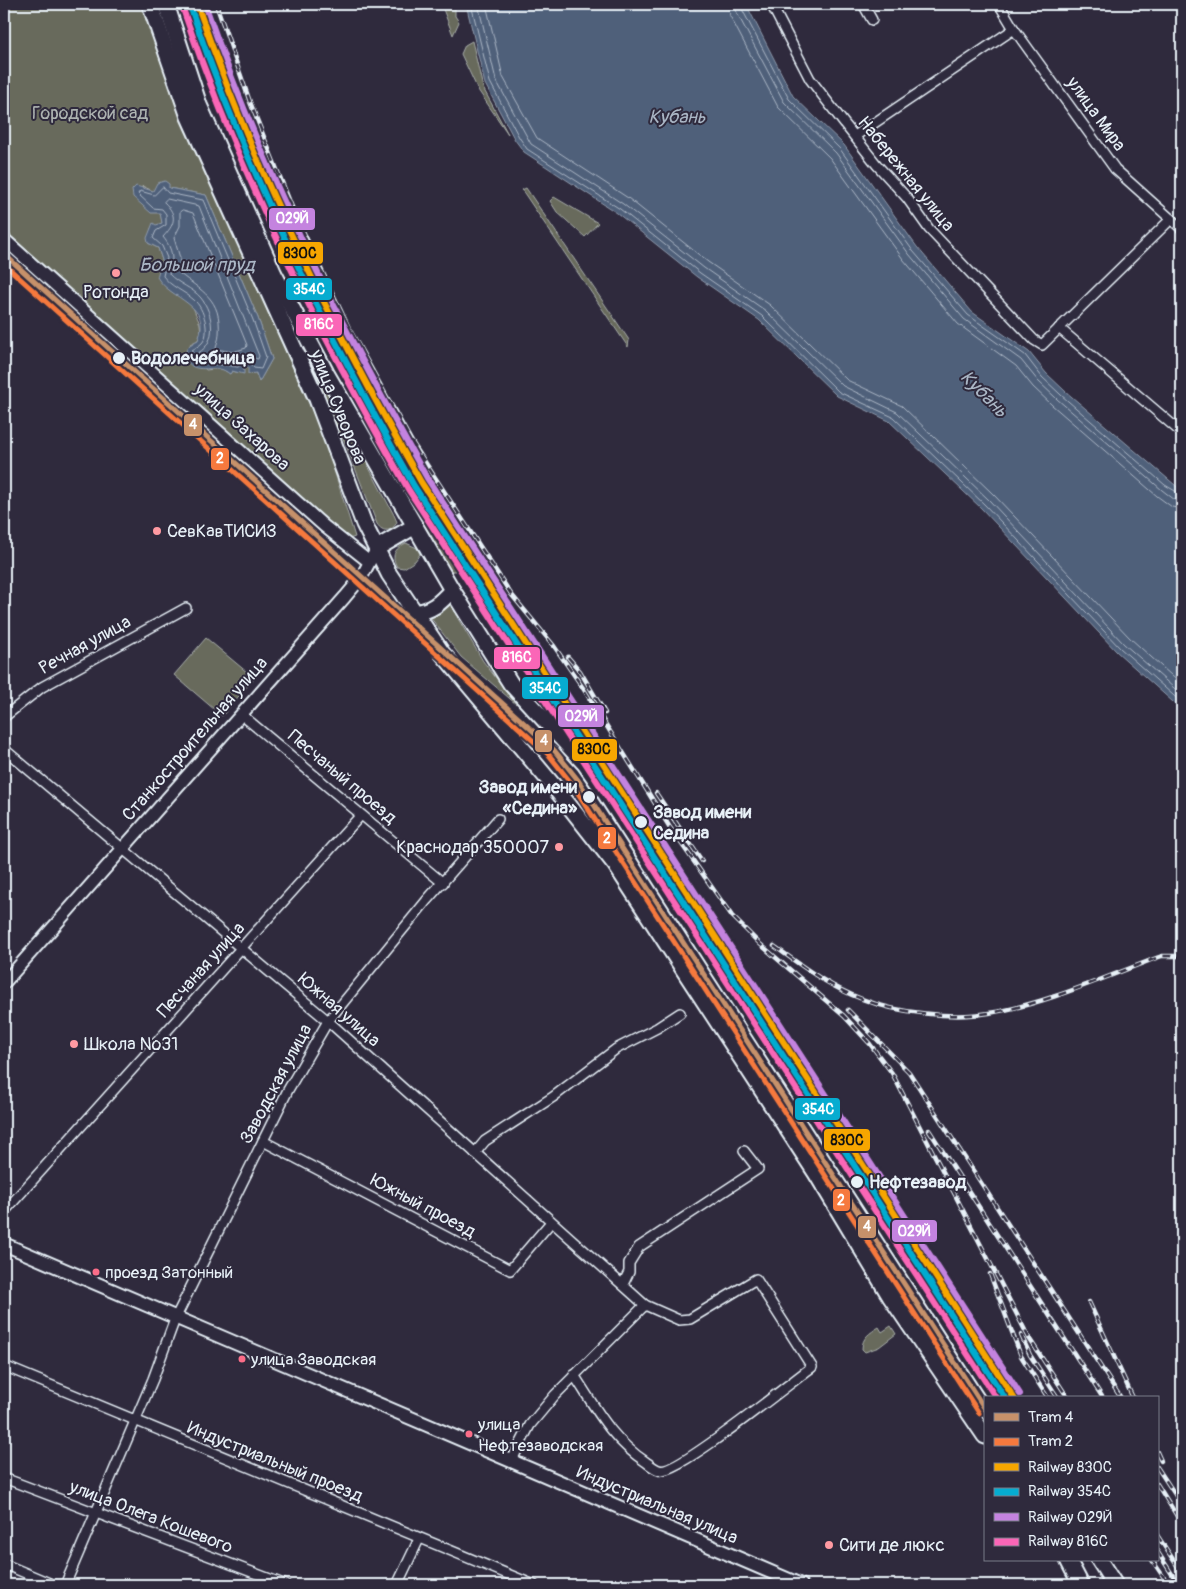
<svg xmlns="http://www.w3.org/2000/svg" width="1186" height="1589" font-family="Pangolin,sans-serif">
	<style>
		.green { fill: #686a5c; stroke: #a8aeaa; fill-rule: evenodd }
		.water { fill: #50607a; stroke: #8d9aac }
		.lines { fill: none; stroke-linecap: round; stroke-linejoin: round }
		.shore { stroke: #abb7c6; stroke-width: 1 }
		.minor-casing { stroke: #e8f1f8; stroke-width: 12 }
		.tertiary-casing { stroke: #e8f1f8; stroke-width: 15 }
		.secondary-casing { stroke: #e8f1f8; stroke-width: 16 }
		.primary-casing { stroke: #e8f1f8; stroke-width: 19 }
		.minor { stroke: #2f2a3d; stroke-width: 9 }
		.tertiary { stroke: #2f2a3d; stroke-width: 11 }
		.secondary { stroke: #2f2a3d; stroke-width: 12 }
		.primary { stroke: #2f2a3d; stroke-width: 15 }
		.rail-casing { stroke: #e8f1f8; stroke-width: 4.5 }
		.rail { stroke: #2f2a3d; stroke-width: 2.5; stroke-dasharray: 8; stroke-linecap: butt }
		.rail-1-casing { stroke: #2f2a3d; stroke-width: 10 }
		.rail-2-casing { stroke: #2f2a3d; stroke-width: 10 }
		.rail-3-casing { stroke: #2f2a3d; stroke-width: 10 }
		.rail-4-casing { stroke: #2f2a3d; stroke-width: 10 }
		.rail-1 { stroke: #f7a600; stroke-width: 6 }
		.rail-2 { stroke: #06acd0; stroke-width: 6 }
		.rail-3 { stroke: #c483df; stroke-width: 6 }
		.rail-4 { stroke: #fa66b7; stroke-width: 6 }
		.tram-1-casing { stroke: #2f2a3d; stroke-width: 9 }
		.tram-2-casing { stroke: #2f2a3d; stroke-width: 9 }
		.tram-1 { stroke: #c7916a; stroke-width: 5 }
		.tram-2 { stroke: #f6793e; stroke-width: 5 }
		.poi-dot { fill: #ff9aa2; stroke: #2f2a3d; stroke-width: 2 }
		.stop-dot { fill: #e8f1f8; stroke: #2f2a3d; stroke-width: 2 }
		.bus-dot { fill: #fb6d88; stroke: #2f2a3d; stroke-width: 2 }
		.labels { text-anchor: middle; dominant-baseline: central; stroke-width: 4; stroke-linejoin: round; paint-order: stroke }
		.bus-label { font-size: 17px; fill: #e8f1f8; stroke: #2f2a3d; text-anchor: start }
		.park-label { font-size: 18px; fill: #aeb4b2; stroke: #2f2a3d }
		.street-label { font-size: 18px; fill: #e8f1f8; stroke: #2f2a3d }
		.poi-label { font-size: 18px; fill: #e8f1f8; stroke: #2f2a3d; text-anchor: start }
		.stop-label { font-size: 18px; font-weight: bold; fill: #e8f1f8; stroke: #2f2a3d; text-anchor: start }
		.water-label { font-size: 19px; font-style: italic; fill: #abb7c6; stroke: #2f2a3d }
		.line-badge { stroke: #2f2a3d; stroke-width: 2 }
		.badge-label { font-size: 14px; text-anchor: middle; font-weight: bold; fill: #fff }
		.pale-badge-label { font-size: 14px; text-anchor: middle; font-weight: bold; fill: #111 }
	</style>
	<rect width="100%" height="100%" fill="#2f2a3d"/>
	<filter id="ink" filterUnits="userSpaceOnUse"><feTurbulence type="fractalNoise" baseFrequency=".02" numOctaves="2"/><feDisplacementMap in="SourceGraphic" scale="10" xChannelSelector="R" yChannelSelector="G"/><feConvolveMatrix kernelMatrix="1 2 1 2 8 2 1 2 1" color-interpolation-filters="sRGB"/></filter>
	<g filter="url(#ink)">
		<!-- green -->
		<g class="green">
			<path d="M4 4H140L212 187 323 435 355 537 349 539 4 233ZM142 186 153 191 169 188 206 195 258 318 272 359 259 382C257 374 253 367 244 367L240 373 232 371 230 374 221 368 206 370 190 344 198 340 201 333 200 324 192 305 168 289 159 269 162 260 158 248 148 243 151 228 162 223 161 216Z"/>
			<path d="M441 4H455V16L459 22 453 35Z"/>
			<path d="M472 41 483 88 508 134 478 90 461 54 465 45Z"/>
			<path d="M526 188 629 340 628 347 522 190Z"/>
			<path d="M554 197 598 223 585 237 557 212 550 201Z"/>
			<path d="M296 329 394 515 397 522C392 532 383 533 377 524L346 445 293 331Z"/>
			<path d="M384 441 540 682 526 677 461 571H448L377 446Z"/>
			<path d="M406 543 417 548 420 554 415 561 404 568 397 567C391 556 394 549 406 543Z"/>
			<path d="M450 605 483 661 516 704 461 657 430 617Z"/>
			<path d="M206 638 254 678 222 716 174 675Z"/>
			<path d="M501 704 543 742 535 750Z"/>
			<path d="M891 1326 896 1334 879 1347 865 1352 862 1349C862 1337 870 1333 879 1327L882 1332Z"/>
		</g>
		<!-- water -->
		<g class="water">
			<path d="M466 4H746L793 96 844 145 917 247 972 312 1029 352 1046 373 1065 391 1182 491V710L1117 652 981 508 889 421 837 396 759 320 697 277 617 213 524 152 515 140 485 84Z"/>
			<path d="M165 181 169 184V188L206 195 258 318 272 359 259 382 256 373 248 374V367H244V374L232 371 230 374C227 372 223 369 219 369 207 367 188 374 186 355 185 347 191 344 198 340 213 304 170 300 157 277L162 260 158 248 148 243 147 238 153 223 156 225 162 223 160 213H151L133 197 132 190 136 186 153 191 157 183Z"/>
		</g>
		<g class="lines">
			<!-- shore -->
			<g class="shore">
				<path d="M471 4 490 82 519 137 527 149 620 209 700 273 762 316 839 392 893 417 985 505 1120 648 1182 703"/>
				<path d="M478 4 496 80 531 144 623 204 704 268 766 311 843 386 897 412 989 500 1124 644 1182 695"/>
				<path d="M486 4 503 77 537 138 628 198 708 262 770 305 847 380 902 406 994 495 1130 638 1182 685"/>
				<path d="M728 4 730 16 778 107 830 158 903 259 958 324 1016 366 1033 387 1052 405 1157 496 1172 507 1182 509"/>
				<path d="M735 4 737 13 784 102 836 153 909 254 964 319 1021 360 1038 381 1057 399 1162 490 1175 500 1182 501"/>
				<path d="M741 4 743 11 789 99 840 149 913 251 968 315 1025 355 1042 377 1061 395 1165 485 1182 495"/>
				<path d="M163 187 168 193 203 200 253 320 266 357 261 369 254 368 248 362 243 363 238 367C224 364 210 365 196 362L192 359V350C195 348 199 346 202 343 211 333 204 308 194 300 184 291 171 287 163 276L167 258 162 246 153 238 156 231 166 225V214L162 209 153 208 138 194 140 191 154 195Z"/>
				<path d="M167 199 199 206 259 356 258 359 245 356 229 360 222 357 207 358 198 356V353C218 342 213 313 201 298 193 288 178 284 169 274 174 260 173 249 163 237 174 225 179 216 164 202Z"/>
				<path d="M183 210 193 213 247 345 246 348 233 352 216 349C216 344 219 340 219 334 222 298 201 291 179 273L180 258 174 238 180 226V212Z"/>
			</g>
			<defs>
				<g id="minor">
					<path d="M771 4 810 79 843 122 877 165 907 198 929 229 1034 340 1042 345 1171 219"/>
					<path d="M863 4 872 20"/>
					<path d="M999 4 1014 29 1115 169 1182 229"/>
					<path d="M855 136 1014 29"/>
					<path d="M1059 328 1182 433"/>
					<path d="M242 715 443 883"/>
					<path d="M4 717 42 687 186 608"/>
					<path d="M4 749 328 1021 645 1305 679 1320 690 1319 756 1279 812 1367C791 1382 676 1476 659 1470 655 1469 650 1465 646 1462 611 1439 597 1410 574 1375"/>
					<path d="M263 1141 510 1270 551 1222"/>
					<path d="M475 1153 485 1141 553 1097 616 1049 657 1028 680 1013"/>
					<path d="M4 1212 361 815"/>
					<path d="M623 1284 629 1272V1263L639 1247 758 1169 744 1151"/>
					<path d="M4 1366 534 1585"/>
					<path d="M511 1462 530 1425 555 1395 645 1305"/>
					<path d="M4 1478 286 1585"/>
					<path d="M4 1564 54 1585"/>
					<path d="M65 1585 153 1379 175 1319 288 1090 328 1021 427 900 498 819"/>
					<path d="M397 1585 419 1539"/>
				</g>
				<g id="tertiary">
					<path d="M4 239 324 526 368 561"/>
					<path d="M4 983 345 597 361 578 377 548"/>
				</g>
				<path id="secondary" d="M4 1244 801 1585"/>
				<g id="primary">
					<path d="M150 4 189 117 317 399 364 524 389 574 442 653 552 784 615 864 816 1173 890 1296 985 1436"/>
					<path d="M166 4 199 105 274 274 326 373 452 590 511 684 585 764 603 790 996 1398"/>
					<path d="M377 548 415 526"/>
					<path d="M414 613C432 611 440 603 452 590"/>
					<path d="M1068 1560 1081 1585"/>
					<path d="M1099 1560 1115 1585"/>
				</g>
			</defs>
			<!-- minor casing -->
			<use href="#minor" class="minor-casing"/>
			<!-- tertiary casing -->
			<use href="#tertiary" class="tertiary-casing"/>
			<!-- secondary casing -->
			<use href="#secondary" class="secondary-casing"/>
			<!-- primary casing -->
			<use href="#primary" class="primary-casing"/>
			<!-- minor -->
			<use href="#minor" class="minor"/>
			<!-- tertiary -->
			<use href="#tertiary" class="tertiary"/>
			<!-- secondary -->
			<use href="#secondary" class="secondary"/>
			<!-- primary -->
			<use href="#primary" class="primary"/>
			<defs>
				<g id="rail">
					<path d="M207 4 239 93"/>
					<path d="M216 4 250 102 294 212 350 330 412 442 511 594 554 646 583 688 669 826 732 916 760 944 844 1016 870 1044 892 1073 1029 1338 1068 1398"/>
					<path d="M568 657 580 671 605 713"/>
					<path d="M656 793 702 861"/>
					<path d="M774 946C802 966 829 987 862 999 896 1013 953 1019 989 1013 1047 1004 1107 976 1162 956H1182"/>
					<path d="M848 1010 909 1072 1121 1398"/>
					<path d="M929 1130 1103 1398"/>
					<path d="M990 1274 1021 1356 1048 1398"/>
					<path d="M1089 1302 1133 1398"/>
					<path d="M1021 1335 1030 1355 1058 1398"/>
					<path d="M1157 1452 1161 1461 1157 1454"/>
					<path d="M1157 1467 1182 1505"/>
					<path d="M1157 1484 1182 1524"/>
					<path d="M1157 1535 1182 1573"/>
					<path d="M1157 1551 1179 1585"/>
					<path d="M1152 1560 1169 1585"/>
				</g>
			</defs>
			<!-- rail casing -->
			<use href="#rail" class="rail-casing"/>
			<!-- rail -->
			<use href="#rail" class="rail"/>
			<defs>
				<path id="rail-1" d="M197 4C255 172 333 328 421 482L1014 1398"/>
				<path id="rail-2" d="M190 6C248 175 326 331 414 486L1005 1398"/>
				<path id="rail-3" d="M205 4C262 170 340 325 427 478L1020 1394"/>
				<path id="rail-4" d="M183 9C241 178 320 335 408 489L996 1398"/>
			</defs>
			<!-- rail-1 casing -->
			<use href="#rail-1" class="rail-1-casing"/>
			<!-- rail-2 casing -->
			<use href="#rail-2" class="rail-2-casing"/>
			<!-- rail-3 casing -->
			<use href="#rail-3" class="rail-3-casing"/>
			<!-- rail-4 casing -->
			<use href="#rail-4" class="rail-4-casing"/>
			<!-- rail-1 -->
			<use href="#rail-1" class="rail-1"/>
			<!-- rail-2 -->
			<use href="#rail-2" class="rail-2"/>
			<!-- rail-3 -->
			<use href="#rail-3" class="rail-3"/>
			<!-- rail-4 -->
			<use href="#rail-4" class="rail-4"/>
			<defs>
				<path id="tram-1" d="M4 254 554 750 578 780 985 1409"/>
				<path id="tram-2" d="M4 264 549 755 572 784 979 1413"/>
			</defs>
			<!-- tram-1 casing -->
			<use href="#tram-1" class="tram-1-casing"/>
			<!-- tram-2 casing -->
			<use href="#tram-2" class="tram-2-casing"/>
			<!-- tram-1 -->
			<use href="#tram-1" class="tram-1"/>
			<!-- tram-2 -->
			<use href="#tram-2" class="tram-2"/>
		</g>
	</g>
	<!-- markers -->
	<g class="poi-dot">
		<circle cx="116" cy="273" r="5"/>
		<circle cx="157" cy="531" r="5"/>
		<circle cx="559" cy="847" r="5"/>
		<circle cx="74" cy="1044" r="5"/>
		<circle cx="829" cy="1545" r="5"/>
	</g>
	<g class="stop-dot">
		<circle cx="119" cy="358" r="7"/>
		<circle cx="589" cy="797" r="7"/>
		<circle cx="641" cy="822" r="7"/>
		<circle cx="857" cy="1182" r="7"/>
	</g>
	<g class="bus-dot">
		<circle cx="96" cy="1272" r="4.5"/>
		<circle cx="242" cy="1359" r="4.5"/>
		<circle cx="469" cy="1434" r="4.5"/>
	</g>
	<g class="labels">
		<!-- bus labels -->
		<g class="bus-label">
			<text x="105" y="1272">проезд Затонный</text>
			<text x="251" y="1359">улица Заводская</text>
			<text x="478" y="1424">улица<tspan x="478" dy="21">Нефтезаводская</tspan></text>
		</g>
		<!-- park labels -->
		<g class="park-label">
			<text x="90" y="113">Городской сад</text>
		</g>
		<!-- street labels -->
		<g class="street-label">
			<text transform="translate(1096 114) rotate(54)">улица Мира</text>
			<text transform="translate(906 174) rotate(51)">Набережная улица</text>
			<text transform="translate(338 407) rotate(68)">улица Суворова</text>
			<text transform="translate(242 427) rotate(42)">улица Захарова</text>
			<text transform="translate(85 645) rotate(-29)">Речная улица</text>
			<text transform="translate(195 739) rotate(-49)">Станкостроительная улица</text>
			<text transform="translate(342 777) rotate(40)">Песчаный проезд</text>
			<text transform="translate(201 970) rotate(-48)">Песчаная улица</text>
			<text transform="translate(339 1010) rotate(41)">Южная улица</text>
			<text transform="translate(276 1084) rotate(-62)">Заводская улица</text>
			<text transform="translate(423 1206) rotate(28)">Южный проезд</text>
			<text transform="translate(275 1462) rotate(22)">Индустриальный проезд</text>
			<text transform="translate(657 1505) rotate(23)">Индустриальная улица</text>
			<text transform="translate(151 1517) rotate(21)">улица Олега Кошевого</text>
		</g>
		<!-- poi labels -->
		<g class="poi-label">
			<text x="116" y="292" text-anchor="middle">Ротонда</text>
			<text x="167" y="531">СевКавТИСИЗ</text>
			<text x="549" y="847" text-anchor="end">Краснодар 350007</text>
			<text x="84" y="1044">Школа №31</text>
			<text x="839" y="1545">Сити де люкс</text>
		</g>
		<!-- stop labels -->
		<g class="stop-label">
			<text x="131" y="358">Водолечебница</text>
			<text x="577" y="787" text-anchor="end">Завод имени<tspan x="577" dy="21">«Седина»</tspan></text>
			<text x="653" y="812">Завод имени<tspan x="653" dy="21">Седина</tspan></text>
			<text x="869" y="1182">Нефтезавод</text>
		</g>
		<!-- water labels -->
		<g class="water-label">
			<text x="677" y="117">Кубань</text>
			<text x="197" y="265">Большой пруд</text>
			<text transform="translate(984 394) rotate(45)">Кубань</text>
		</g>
	</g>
	<g class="line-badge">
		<rect x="268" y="207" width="48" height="24" rx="5" fill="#c483df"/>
		<rect x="277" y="241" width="47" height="24" rx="5" fill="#f7a600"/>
		<rect x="285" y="277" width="48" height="24" rx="5" fill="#06acd0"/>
		<rect x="295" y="313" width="48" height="24" rx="5" fill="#fa66b7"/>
		<rect x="183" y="413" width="20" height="24" rx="5" fill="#c7916a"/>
		<rect x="210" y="447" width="20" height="24" rx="5" fill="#f6793e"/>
		<rect x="493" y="646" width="48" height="24" rx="5" fill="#fa66b7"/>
		<rect x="521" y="676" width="48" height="24" rx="5" fill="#06acd0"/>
		<rect x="557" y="704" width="48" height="24" rx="5" fill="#c483df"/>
		<rect x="534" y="729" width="19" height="24" rx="5" fill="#c7916a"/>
		<rect x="571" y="738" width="47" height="24" rx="5" fill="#f7a600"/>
		<rect x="597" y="826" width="20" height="24" rx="5" fill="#f6793e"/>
		<rect x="794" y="1097" width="47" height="24" rx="5" fill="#06acd0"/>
		<rect x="823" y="1128" width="48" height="24" rx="5" fill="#f7a600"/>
		<rect x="832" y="1188" width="19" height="24" rx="5" fill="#f6793e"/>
		<rect x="857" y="1215" width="20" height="24" rx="5" fill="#c7916a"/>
		<rect x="891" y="1219" width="47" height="24" rx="5" fill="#c483df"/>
	</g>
	<g class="badge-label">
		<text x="292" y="223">029Й</text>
		<text x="309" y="294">354С</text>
		<text x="319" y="329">816С</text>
		<text x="193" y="429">4</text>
		<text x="220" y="463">2</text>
		<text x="517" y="662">816С</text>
		<text x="545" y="693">354С</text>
		<text x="581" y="721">029Й</text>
		<text x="544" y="745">4</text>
		<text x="607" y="843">2</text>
		<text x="818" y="1114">354С</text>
		<text x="841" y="1205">2</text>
		<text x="867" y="1231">4</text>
		<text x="914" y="1236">029Й</text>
	</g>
	<g class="pale-badge-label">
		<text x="300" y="258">830С</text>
		<text x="594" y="754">830С</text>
		<text x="847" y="1145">830С</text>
	</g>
	<!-- margin -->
	<rect width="1186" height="1589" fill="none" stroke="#2f2a3d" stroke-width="20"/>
	<rect x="10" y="10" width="1166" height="1569" fill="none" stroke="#e8f1f8" stroke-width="2" filter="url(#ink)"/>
	<!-- legend -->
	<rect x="984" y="1396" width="175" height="165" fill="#2f2a3d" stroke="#797a88"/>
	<rect x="994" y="1413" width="25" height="8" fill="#c7916a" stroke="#797a88"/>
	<text x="1028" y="1422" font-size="15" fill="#e8f1f8">Tram 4</text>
	<rect x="994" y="1438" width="25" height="8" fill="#f6793e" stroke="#797a88"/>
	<text x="1028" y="1446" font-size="15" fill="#e8f1f8">Tram 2</text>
	<rect x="994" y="1463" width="25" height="8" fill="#f7a600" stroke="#797a88"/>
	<text x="1028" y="1472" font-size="15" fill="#e8f1f8">Railway 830С</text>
	<rect x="994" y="1488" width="25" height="8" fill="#06acd0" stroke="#797a88"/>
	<text x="1028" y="1496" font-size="15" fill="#e8f1f8">Railway 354С</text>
	<rect x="994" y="1513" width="25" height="8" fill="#c483df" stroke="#797a88"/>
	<text x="1028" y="1522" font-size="15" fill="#e8f1f8">Railway 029Й</text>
	<rect x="994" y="1538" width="25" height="8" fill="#fa66b7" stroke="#797a88"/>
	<text x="1028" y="1546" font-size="15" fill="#e8f1f8">Railway 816С</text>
</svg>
